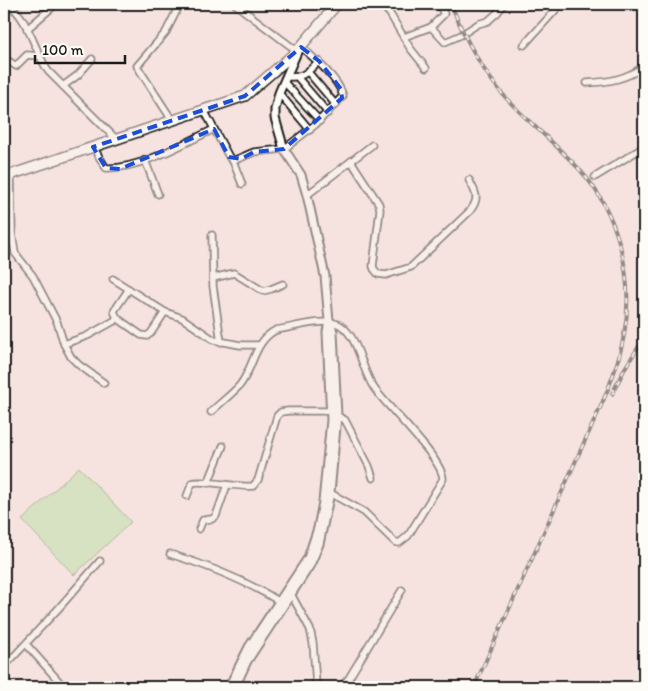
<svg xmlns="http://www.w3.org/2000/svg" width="648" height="691" font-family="Itim,sans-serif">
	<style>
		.green { fill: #afdf9e; stroke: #667e5d }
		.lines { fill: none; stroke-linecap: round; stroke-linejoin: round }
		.minor-casing { stroke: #1c1c1c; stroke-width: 9 }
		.tertiary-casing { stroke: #1c1c1c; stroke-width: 11 }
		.primary-casing { stroke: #1c1c1c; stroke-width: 12 }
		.minor { stroke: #fdfcf7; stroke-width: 5.5 }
		.tertiary { stroke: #fdfcf7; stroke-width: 7 }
		.primary { stroke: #fdfcf7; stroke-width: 9 }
		.rail-casing { stroke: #1c1c1c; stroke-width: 4 }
		.rail { stroke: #fdfcf7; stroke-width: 2; stroke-dasharray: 5.5; stroke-linecap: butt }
		.marked { fill: none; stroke: #1d4ed8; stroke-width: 4; stroke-dasharray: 10 6; stroke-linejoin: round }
	</style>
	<rect width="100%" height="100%" fill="#f6e3df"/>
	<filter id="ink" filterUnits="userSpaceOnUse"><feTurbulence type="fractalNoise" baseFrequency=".02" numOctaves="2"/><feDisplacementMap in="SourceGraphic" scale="10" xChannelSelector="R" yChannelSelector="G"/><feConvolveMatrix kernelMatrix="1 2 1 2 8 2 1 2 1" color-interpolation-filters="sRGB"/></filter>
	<g filter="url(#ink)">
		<!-- green -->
		<path class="green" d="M79 467 131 522 74 575 22 520Z"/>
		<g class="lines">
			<defs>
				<g id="minor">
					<path d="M235 4 297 51"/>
					<path d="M381 4 390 14 410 48 426 68"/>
					<path d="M4 8 11 7C26 15 37 55 48 71L116 139"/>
					<path d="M431 27 444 14 439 4"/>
					<path d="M27 29 56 4"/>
					<path d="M404 37 431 27 445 42 461 35 478 24 488 21 497 13 504 4"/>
					<path d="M524 45 561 4"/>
					<path d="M4 58 16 66 27 55 39 56"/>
					<path d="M308 72 336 105"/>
					<path d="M286 77C303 78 307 73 319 61"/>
					<path d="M298 78 328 113"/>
					<path d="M284 82 320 121"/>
					<path d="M587 83C609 82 627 79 644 66"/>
					<path d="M63 86 78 75 92 59"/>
					<path d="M279 93 310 130"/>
					<path d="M204 110 229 157 233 161 254 152 284 149 315 125 343 96C339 79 314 58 301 47"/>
					<path d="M172 120 137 66 166 32 180 4"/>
					<path d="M93 147 106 168C138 170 185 143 214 129"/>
					<path d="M145 160 158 194"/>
					<path d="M233 161 242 184"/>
					<path d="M351 161 379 204 380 210 373 266 374 269 378 274 386 275 411 267 470 211C480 198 476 193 469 180"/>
					<path d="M11 174 12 233 15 253 33 276 57 322 64 344 71 357 79 365 104 383"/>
					<path d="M595 177 644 147"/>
					<path d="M307 195 372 145"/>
					<path d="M212 235 213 286 221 342"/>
					<path d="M213 278 234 273 263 291 271 289 283 284"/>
					<path d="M113 279 165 312 182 318 214 340 240 345H260"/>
					<path d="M117 318 141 335 147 336 151 333 165 312"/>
					<path d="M64 344 87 336 114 321 117 318 114 311 129 289"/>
					<path d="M211 412C220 403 231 395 240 385 254 367 254 341 276 330 291 328 327 317 340 325 359 337 361 369 374 388 387 407 443 459 443 479L408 536 399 543 395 542 364 512 330 493"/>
					<path d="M337 416 345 420 369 466 373 478"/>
					<path d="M208 483 223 446"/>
					<path d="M187 496 192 483C201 479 240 488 253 486L258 480 277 416 281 412 288 411H331"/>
					<path d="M199 529 203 520 212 519 216 516 227 485"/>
					<path d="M170 554C209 566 247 581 282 603"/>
					<path d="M291 594 310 629 313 643 316 684 318 687"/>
					<path d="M26 644 64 687"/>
					<path d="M4 667 58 609 100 561"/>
					<path d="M4 686 5 687"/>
					<path d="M341 687 349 678 402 590"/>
				</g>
				<g id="tertiary">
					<path d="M229 687 249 647 308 558 318 528 323 502 331 420 327 332 329 321 325 276 307 195 301 175 284 149 275 118V109L279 93 297 52"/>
					<path d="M235 687 247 661 310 565 319 544 330 493 337 416 333 332 330 321"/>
				</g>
				<path id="primary" d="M4 177 245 96 297 51 337 4"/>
			</defs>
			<!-- minor casing -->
			<use href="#minor" class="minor-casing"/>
			<!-- tertiary casing -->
			<use href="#tertiary" class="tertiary-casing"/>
			<!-- primary casing -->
			<use href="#primary" class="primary-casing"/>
			<!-- minor -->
			<use href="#minor" class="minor"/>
			<!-- tertiary -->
			<use href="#tertiary" class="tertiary"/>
			<!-- primary -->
			<use href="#primary" class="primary"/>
			<defs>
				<g id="rail">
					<path d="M451 4C464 37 482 71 506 98 529 123 556 144 579 169 618 211 635 278 624 335 617 374 599 411 582 447 565 485 548 523 531 561"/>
					<path d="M612 394 625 368 644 338"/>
					<path d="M474 687 533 556"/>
				</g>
			</defs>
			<!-- rail casing -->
			<use href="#rail" class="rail-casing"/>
			<!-- rail -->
			<use href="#rail" class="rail"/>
		</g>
	</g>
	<!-- marked area -->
	<path d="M0 0H648V691H0ZM301 47 319 61 341 89 342 98 284 149 254 152 241 159 229 157 214 129 120 169 106 168 93 147 245 96Z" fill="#f6e3df" fill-opacity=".55" fill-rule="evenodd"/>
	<path class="marked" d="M301 47 319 61 341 89 342 98 284 149 254 152 241 159 229 157 214 129 120 169 106 168 93 147 245 96Z"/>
	<!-- margin -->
	<rect width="648" height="691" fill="none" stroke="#fdfcf7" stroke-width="20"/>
	<rect x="10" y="10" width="628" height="671" fill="none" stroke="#1c1c1c" stroke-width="2" filter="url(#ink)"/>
	<!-- scale -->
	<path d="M35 55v8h90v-8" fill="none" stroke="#1c1c1c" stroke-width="2.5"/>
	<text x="42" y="55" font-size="15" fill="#1c1c1c" stroke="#fdfcf7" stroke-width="4" paint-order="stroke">100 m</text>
</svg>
